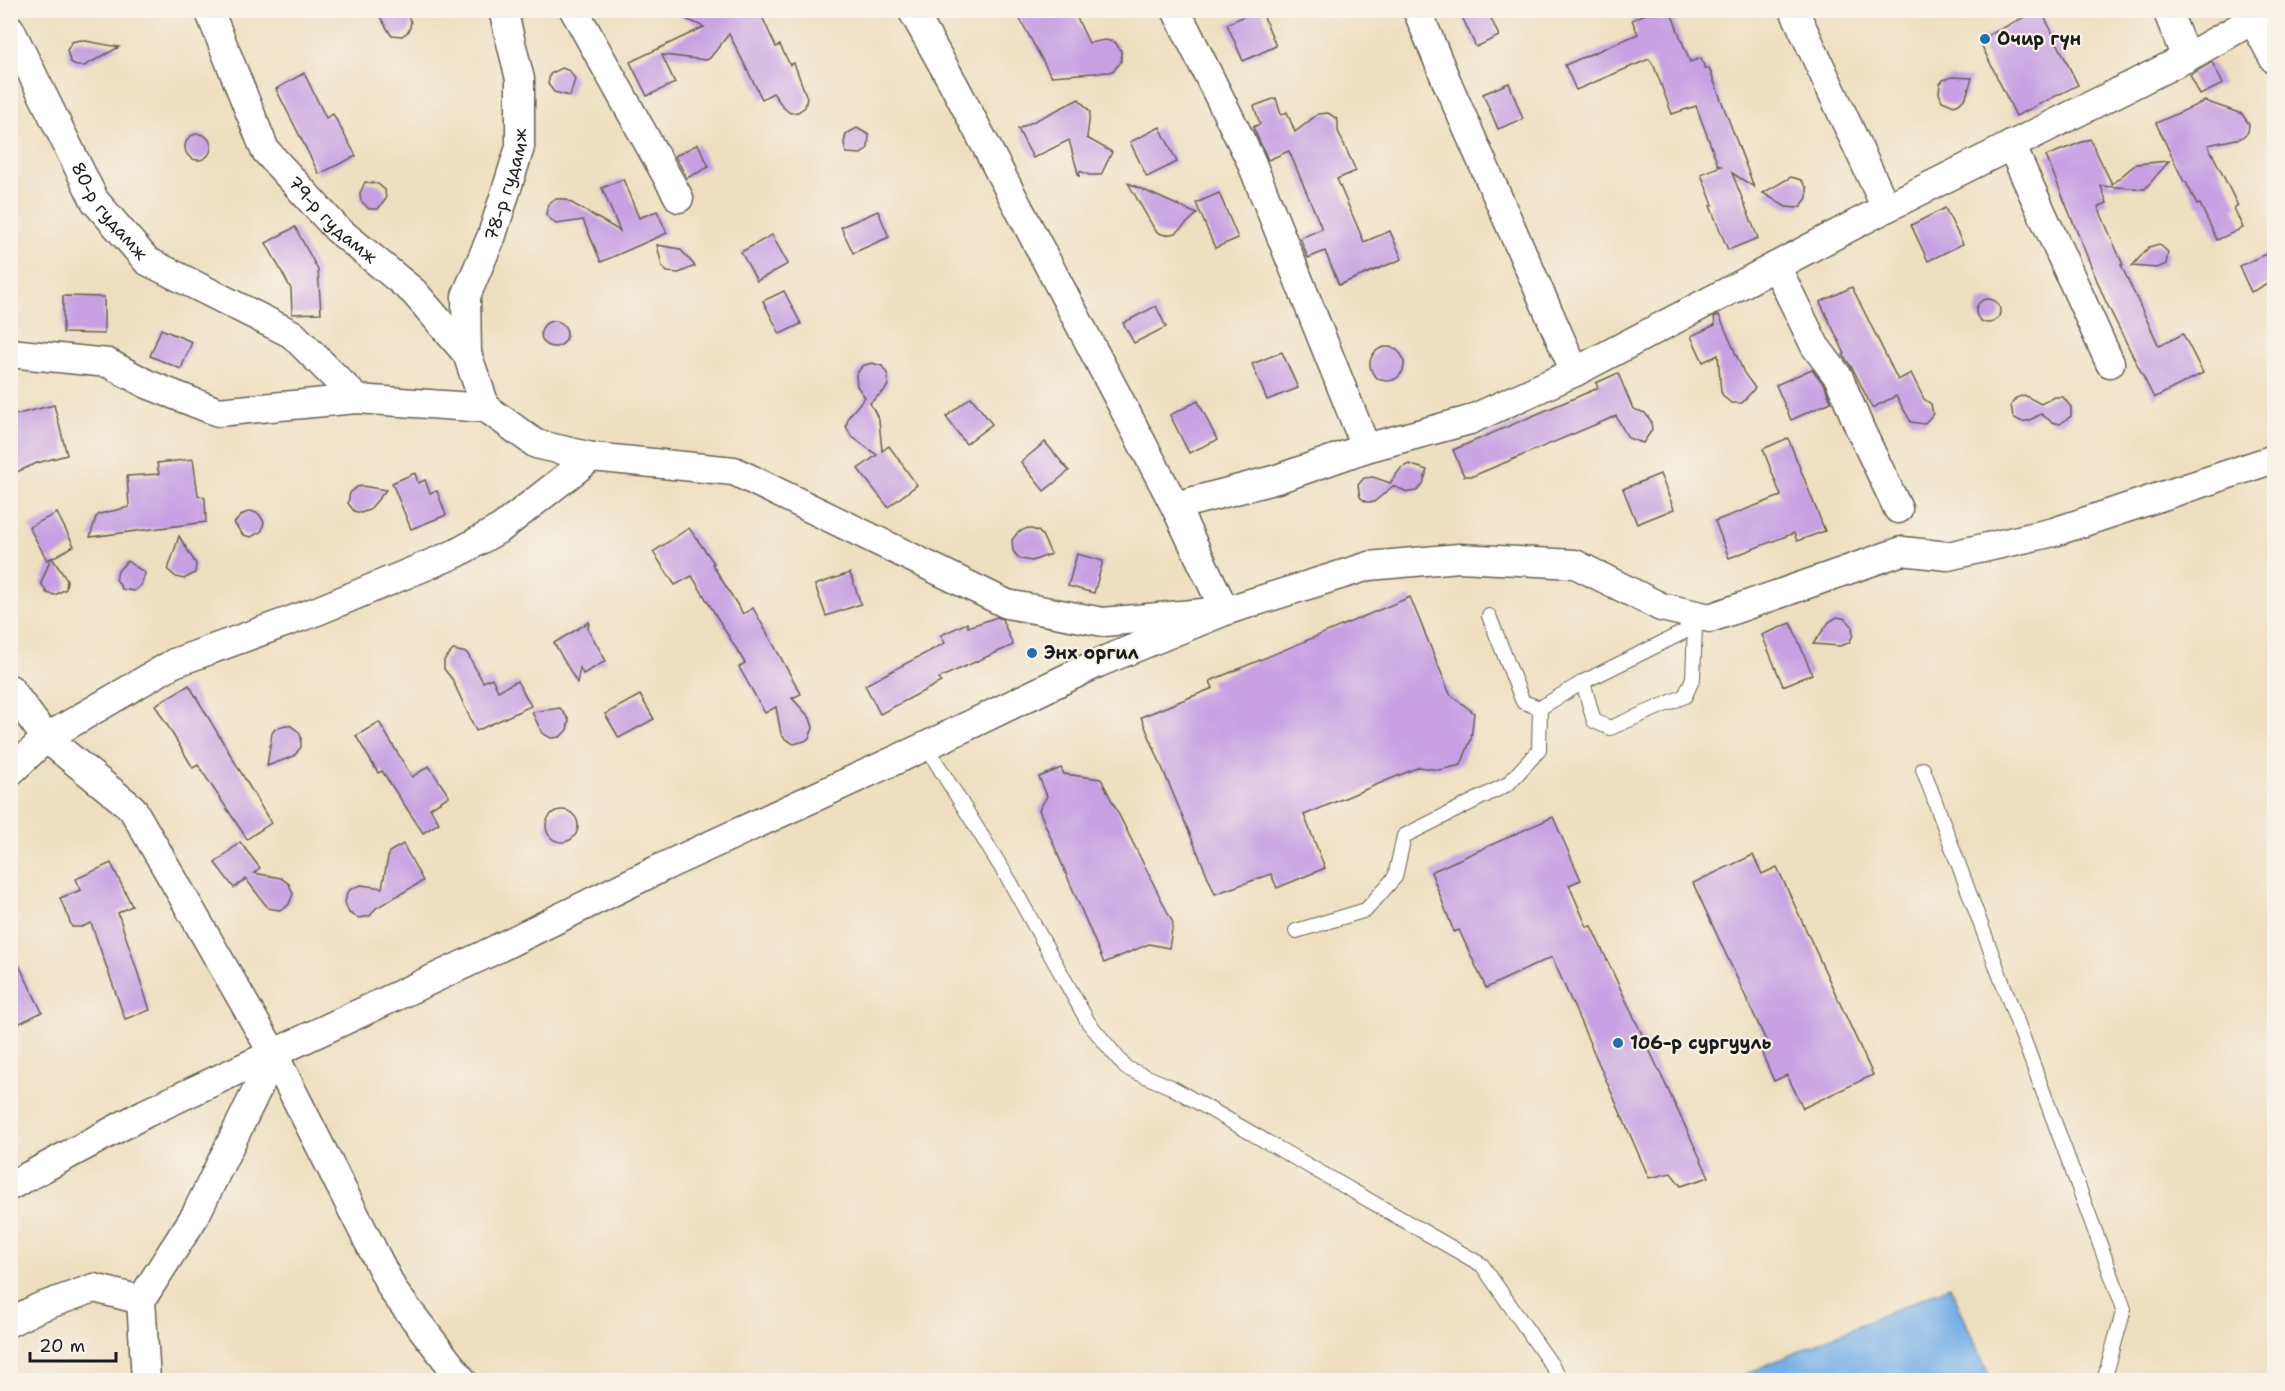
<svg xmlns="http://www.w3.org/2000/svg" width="2285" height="1391" font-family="'Shantell Sans',sans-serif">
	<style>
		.water { fill: #76afe6; stroke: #496681; stroke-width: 1.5 }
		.building { fill: #c79fe2 }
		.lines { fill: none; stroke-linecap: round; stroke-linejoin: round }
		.service-casing { stroke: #666055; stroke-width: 16 }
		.minor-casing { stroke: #666055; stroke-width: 31 }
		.service { stroke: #fff; stroke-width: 14 }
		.minor { stroke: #fff; stroke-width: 28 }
		.poi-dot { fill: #1f6fb2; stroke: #f7f3e8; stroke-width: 2 }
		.labels { text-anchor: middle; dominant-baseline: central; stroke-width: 4.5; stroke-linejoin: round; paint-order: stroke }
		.poi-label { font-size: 18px; font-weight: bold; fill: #1c1c1c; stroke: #f7f3e8; text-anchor: start }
		.street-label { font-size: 18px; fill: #1c1c1c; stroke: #f7f3e8 }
	</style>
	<rect width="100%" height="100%" fill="#f7f3e8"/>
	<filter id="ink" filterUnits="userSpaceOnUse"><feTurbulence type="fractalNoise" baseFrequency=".0167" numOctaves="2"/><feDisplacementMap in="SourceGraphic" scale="12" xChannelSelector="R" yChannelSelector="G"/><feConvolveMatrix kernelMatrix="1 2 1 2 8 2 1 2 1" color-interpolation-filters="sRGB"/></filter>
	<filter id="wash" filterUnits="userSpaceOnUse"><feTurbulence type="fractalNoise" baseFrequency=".008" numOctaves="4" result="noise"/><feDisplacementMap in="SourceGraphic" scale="24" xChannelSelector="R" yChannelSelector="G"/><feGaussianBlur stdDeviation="1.35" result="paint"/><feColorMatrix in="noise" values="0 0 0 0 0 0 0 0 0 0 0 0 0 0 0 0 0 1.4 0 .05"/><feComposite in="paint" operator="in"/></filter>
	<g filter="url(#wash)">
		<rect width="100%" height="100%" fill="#eedfc0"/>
		<!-- water -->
		<path class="water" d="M1950 1286 1991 1380H1732Z"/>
		<g id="blocks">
			<!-- building -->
			<g class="building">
				<path d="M376 10H398L407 14 411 22 409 31 402 36 391 35Z"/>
				<path d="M666 10H759L776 47 780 45 790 65 794 63 807 98 805 107 798 112 790 113 784 108 773 93 762 99 729 34 710 58 706 60 662 55 675 83 647 96 630 62 704 27Z"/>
				<path d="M1015 10H1073L1089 43 1105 40 1115 42 1121 51V62L1114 70 1109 72 1051 76Z"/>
				<path d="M1257 10H1261L1276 46 1243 61 1227 24Z"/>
				<path d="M1459 10H1487L1499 36 1476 47Z"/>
				<path d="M1655 10H1670L1690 62 1701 58 1705 69 1709 68 1754 187 1732 173 1758 238 1728 250 1710 206 1713 205 1701 174 1721 166 1718 165 1696 106 1672 114 1654 66 1649 59 1576 90 1565 65 1638 34 1632 20Z"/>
				<path d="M2038 10H2041L2078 85 2016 116 1979 40Z"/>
				<path d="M80 40 119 47 84 66H76L70 61 67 50 72 42Z"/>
				<path d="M2212 62 2223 84 2200 95 2190 75Z"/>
				<path d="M562 68 570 71 575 79 570 96 554 92 548 84 550 74Z"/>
				<path d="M304 73 326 118 333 114 356 156 319 174 276 89Z"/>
				<path d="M1952 77 1972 78 1966 97 1959 104 1954 106 1942 101 1939 93 1940 84 1943 80Z"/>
				<path d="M1509 83 1523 119 1498 129 1483 94Z"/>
				<path d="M1276 98 1281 115 1287 112 1295 132 1318 114 1328 113 1336 118 1338 122V131L1356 171 1337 179 1364 242 1390 231 1402 259 1339 285 1325 251 1308 258 1300 238 1322 229 1289 151 1268 160 1253 127 1260 124 1254 106Z"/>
				<path d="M1079 99 1090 112 1087 138 1112 152 1101 175H1089L1080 171 1079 177 1069 140 1033 158 1018 129Z"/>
				<path d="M2205 101 2242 114 2249 124 2248 132 2241 138 2208 145 2238 206 2234 208 2243 228 2217 240 2200 204 2197 205 2186 182H2184L2156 123Z"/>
				<path d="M1160 127 1177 162 1147 177 1130 142Z"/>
				<path d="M857 128 869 135 868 148 861 154 846 153 844 143 846 134Z"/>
				<circle cx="198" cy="147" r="13"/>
				<path d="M2090 139 2112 184 2136 164 2169 161 2145 189 2101 186 2107 203 2098 207 2123 265H2121L2159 346 2183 334 2203 373 2154 398 2105 300 2046 156Z"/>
				<path d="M698 144 709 167 687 178 675 156Z"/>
				<path d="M1791 177 1801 180 1807 188V198L1801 206 1796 208 1786 207 1763 193Z"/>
				<path d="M623 179 639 218 657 211 667 233 601 262 583 220 556 224 546 215 547 209 548 204 555 199H565L620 231 602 188Z"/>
				<path d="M365 182 378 184 385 190 386 199 378 209H369L361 201 360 193Z"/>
				<path d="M1128 183 1197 214 1176 233 1165 235 1159 233 1155 230Z"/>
				<path d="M1219 193 1238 238 1215 248 1196 203Z"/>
				<path d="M1945 208 1963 244 1928 261 1911 225Z"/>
				<path d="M878 211 889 237 853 253 841 227Z"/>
				<path d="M295 227 318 270 321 313 292 314 291 289 266 243Z"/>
				<path d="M772 235 788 264 757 281 741 252Z"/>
				<path d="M2159 244 2168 252 2166 264 2157 268 2132 266 2149 247Z"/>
				<path d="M657 245 680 249 695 266 679 273 667 272 662 266Z"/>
				<path d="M2268 253 2274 268V281L2251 292 2239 266Z"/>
				<path d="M1852 287 1898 380 1911 373 1924 399 1931 404 1933 414 1924 424 1911 422 1896 396 1872 408 1854 371 1843 355 1845 354 1820 302Z"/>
				<path d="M784 291 801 324 780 334 763 301Z"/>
				<path d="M63 296 104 297V334L63 333Z"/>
				<circle cx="1988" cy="311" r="12"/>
				<path d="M1156 306 1166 327 1134 343 1123 323Z"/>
				<path d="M1719 315 1744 373 1755 388 1742 403H1731L1724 397 1721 392 1718 355 1703 362 1691 336 1715 325 1714 317Z"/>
				<circle cx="554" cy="334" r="13"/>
				<path d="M161 329 192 342 181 369 150 356Z"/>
				<circle cx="1387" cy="364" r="17"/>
				<path d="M1282 352 1298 388 1267 400 1252 364Z"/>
				<path d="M872 363 882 366 888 375V385L885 390 870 403 879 420 882 451 889 446 917 485 888 507 858 469 877 455 851 436 846 426 849 416 865 397 857 386 856 375 862 366Z"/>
				<path d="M1812 369 1825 386 1831 402 1791 420 1776 385Z"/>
				<path d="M1618 373 1633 409 1645 413 1651 421 1652 430 1643 443 1628 438 1616 416 1473 476H1464L1453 450 1598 388 1596 383Z"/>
				<path d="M2024 395 2041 404 2054 397H2063L2071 407V416L2060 424 2052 422 2041 414 2028 421H2020L2013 417 2011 405 2016 398Z"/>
				<path d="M971 397 992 424 966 444 946 417Z"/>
				<path d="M1198 401 1217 440 1189 453 1170 415Z"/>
				<path d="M54 405 67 455 37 463 10 475V416Z"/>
				<path d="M1788 438 1825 531 1797 541 1794 533 1729 558 1715 521 1781 496 1763 449Z"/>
				<path d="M1045 442 1069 471 1044 491 1021 462Z"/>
				<path d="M193 459 198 495 205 498 206 522 90 537 96 517 100 514 129 507 127 476 159 474 157 463Z"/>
				<path d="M1409 464 1427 470 1423 484 1417 491 1408 492 1393 486 1374 502H1366L1360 497 1358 485 1364 478 1373 477 1390 483 1401 468Z"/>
				<path d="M415 473 418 483 425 480 430 493 437 491 446 515 411 529 392 483Z"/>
				<path d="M1660 474 1674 509 1637 524 1623 489Z"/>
				<path d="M362 486 386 490 369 510 361 513 354 511 348 503 350 493 357 487Z"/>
				<path d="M251 511 259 514 264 522 262 531 251 537 243 535 234 523 243 514Z"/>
				<path d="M57 513 74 546 52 558 67 580 66 589 55 595 47 593 41 583 51 558 47 560 29 527Z"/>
				<path d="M689 528 714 563 712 564 743 614 753 608 801 694 792 698 810 718 813 728 809 738 805 741 794 744 785 739 781 734 776 707 765 713 739 667 745 663 692 576 675 585 653 552Z"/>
				<path d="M1028 528 1038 531 1042 535 1051 554 1032 561 1021 559 1017 556 1013 551 1012 540 1018 532Z"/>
				<path d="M179 536 196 564 195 573 184 579 176 577 168 570Z"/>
				<path d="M1077 554 1103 561 1094 593 1068 586Z"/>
				<path d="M127 561 145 573 141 585 134 591 122 589 116 579 118 571Z"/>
				<path d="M850 573 861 604 826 616 815 585Z"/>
				<path d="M1410 597 1450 694 1474 713 1471 739 1461 765 1439 770 1419 767 1304 815 1325 868 1277 888 1271 874 1215 894 1141 717 1213 688 1210 681Z"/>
				<path d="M997 617 1002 619 1013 645 939 678 941 682 880 714 865 685 945 643 941 635 967 623 968 627Z"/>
				<path d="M1837 617 1846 619 1852 626 1853 635 1849 643 1840 646 1813 644 1829 622Z"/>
				<path d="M589 622 588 629 606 661 583 674 580 668 577 683 554 643Z"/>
				<path d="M1791 623 1812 674 1783 686 1762 635Z"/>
				<path d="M453 650 467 653 483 682 492 678 498 691 517 681 531 706 476 731 452 679 444 669V660Z"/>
				<path d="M189 685 271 823 247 839 198 765 193 768 155 705Z"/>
				<path d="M640 695 654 719 619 738 605 714Z"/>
				<path d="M560 708 569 720 567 730 560 737 551 738 542 733 532 712Z"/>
				<path d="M379 722 412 777 429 766 449 796 430 808 439 823 423 833 382 771 378 773 356 736Z"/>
				<path d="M285 725 291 726 299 732 301 737V747L294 756 267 766 272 733 275 729Z"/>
				<path d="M1061 768 1064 774 1101 779 1173 923 1169 948 1149 944 1104 963 1039 810 1047 796 1039 777Z"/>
				<circle cx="562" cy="826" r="16"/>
				<path d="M1553 817 1581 880 1569 885 1587 927 1591 926 1709 1177 1681 1186 1671 1173 1649 1178 1552 957 1486 988 1459 930 1454 932 1431 872Z"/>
				<path d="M240 842 260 868 254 873 281 878 289 884 293 894 289 904 285 908 279 910 268 908 246 879 234 888 215 863Z"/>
				<path d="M403 844 423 881 376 908 370 916 359 918 349 913 345 903 347 893 351 889 361 885 382 888 389 852Z"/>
				<path d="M1753 855 1762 874 1777 867 1873 1075 1803 1108 1787 1075 1774 1081 1760 1049 1768 1045 1693 883Z"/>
				<path d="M111 863 132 906 118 913 150 1010 125 1019 91 923 82 927H72L60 898 81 890 76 879Z"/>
				<path d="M10 947 42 1012 10 1028Z"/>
			</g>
		</g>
	</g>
	<g filter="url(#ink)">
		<use href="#blocks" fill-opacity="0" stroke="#666055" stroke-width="1.5"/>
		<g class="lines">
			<defs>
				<g id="service">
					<path d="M1489 616 1523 702 1540 708 1583 682 1706 621"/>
					<path d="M1583 682 1594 721 1610 728 1685 696 1693 678 1695 626"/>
					<path d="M926 746 1009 880 1088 1022 1126 1068 1171 1087 1482 1265 1562 1380"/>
					<path d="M1923 769 2124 1309 2105 1377 2102 1380"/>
					<path d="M1296 931 1366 910 1395 877 1404 836 1508 784 1539 750 1540 708"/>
				</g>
				<g id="minor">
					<path id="s1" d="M209 10 265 150 337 229 414 292 467 354 486 408"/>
					<path d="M574 10 679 198"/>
					<path d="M1176 10 1250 159 1366 448"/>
					<path d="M1417 10 1449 87 1575 372"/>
					<path d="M1794 10 1886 208"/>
					<path d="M2167 10 2186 58"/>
					<path d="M2253 20 2274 59"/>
					<path id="s2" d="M10 29 95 201 147 261 292 334 357 399"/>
					<path d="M2011 145 2110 363"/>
					<path d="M1776 266 1815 346 1839 378 1860 429 1898 509"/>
					<path d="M10 353 108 363 147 384 218 412 357 399 486 408 536 444 592 457 734 471 1007 604 1103 622 1225 611 1369 566 1459 558 1575 564 1661 607 1710 618 1902 551 1948 556 2054 532 2274 459"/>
					<path id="s3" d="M467 354 466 296 492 235 520 147V79L503 10"/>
					<path d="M1175 506 1277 479 1366 448 1470 420 1575 372 1886 208 2186 58 2270 10"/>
					<path d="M10 689 46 738 132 808 274 1055 394 1292 462 1380"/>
					<path d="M10 772 46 738 174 663 317 611 457 553 501 528 592 457"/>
					<path d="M10 1186 146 1113 482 956 663 867 926 746 1098 663 1225 611 1175 506 953 83 912 10"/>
					<path d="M10 1322 38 1308 94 1288 141 1300"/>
					<path d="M146 1380 141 1300 195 1216 274 1055"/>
				</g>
			</defs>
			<!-- service casing -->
			<use href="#service" class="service-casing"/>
			<!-- minor casing -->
			<use href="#minor" class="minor-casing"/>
			<!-- service -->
			<use href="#service" class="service"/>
			<!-- minor -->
			<use href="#minor" class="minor"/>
		</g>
	</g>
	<!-- markers -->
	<g class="poi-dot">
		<circle cx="1985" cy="39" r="6"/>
		<circle cx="1032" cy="653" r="6"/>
		<circle cx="1618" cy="1043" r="6"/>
	</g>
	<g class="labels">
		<!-- poi labels -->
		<g class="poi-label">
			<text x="1997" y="39">Очир гүн</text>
			<text x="1044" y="653">Энх оргил</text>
			<text x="1630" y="1043">106-р сургууль</text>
		</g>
		<!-- street labels -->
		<g class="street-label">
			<text stroke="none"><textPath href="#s3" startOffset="177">78-р гудамж</textPath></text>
			<text stroke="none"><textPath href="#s2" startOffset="208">80-р гудамж</textPath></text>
			<text stroke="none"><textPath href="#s1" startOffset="248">79-р гудамж</textPath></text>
		</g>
	</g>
	<!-- margin -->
	<rect width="2285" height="1391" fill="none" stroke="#f7f3e8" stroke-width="36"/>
	<!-- scale -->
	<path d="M30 1352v9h86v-9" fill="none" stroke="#1c1c1c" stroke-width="3"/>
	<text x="39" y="1352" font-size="18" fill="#1c1c1c" stroke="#f7f3e8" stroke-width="4.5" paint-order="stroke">20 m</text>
</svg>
